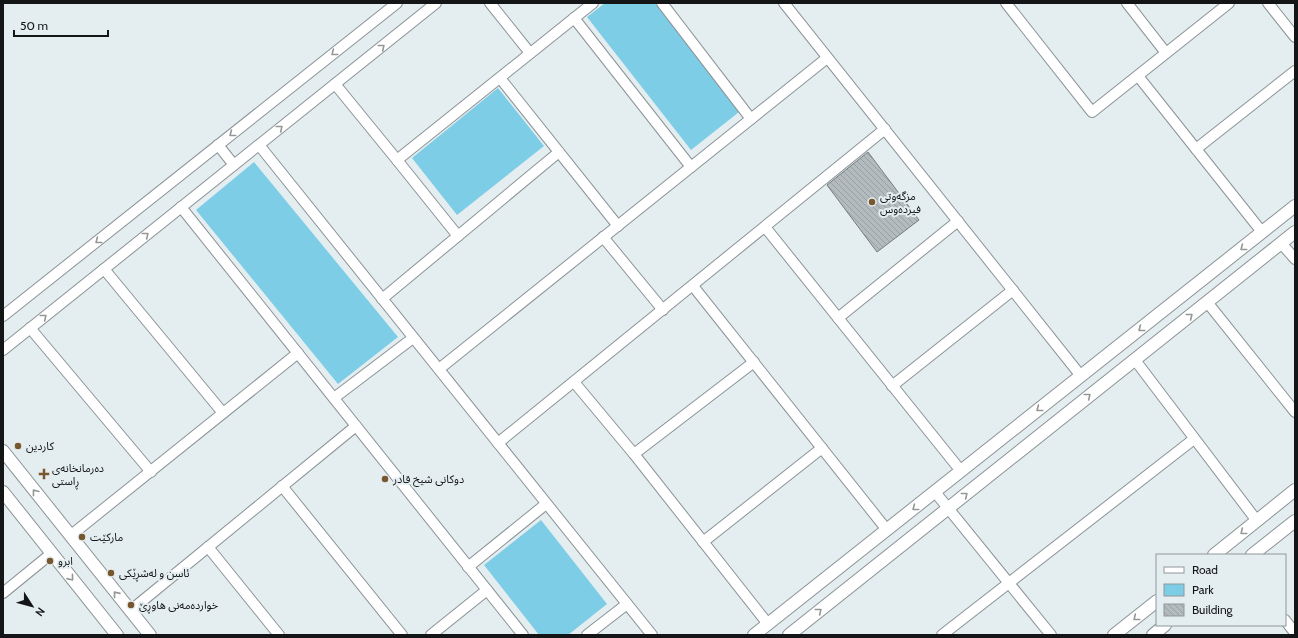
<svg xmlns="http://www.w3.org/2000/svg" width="1298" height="638" font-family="Cabin,'Noto Sans Arabic',sans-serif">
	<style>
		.green { fill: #7ecde6 }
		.building { fill: url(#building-back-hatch); stroke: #757d7f }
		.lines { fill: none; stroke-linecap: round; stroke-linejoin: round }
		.minor-casing { stroke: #8c9396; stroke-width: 12 }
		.tertiary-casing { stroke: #8c9396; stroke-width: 14 }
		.minor { stroke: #fff; stroke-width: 10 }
		.tertiary { stroke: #fff; stroke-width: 12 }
		.oneway { stroke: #959696 }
		.poi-dot { fill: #78572e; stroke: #e4edf0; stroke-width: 1.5 }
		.labels { text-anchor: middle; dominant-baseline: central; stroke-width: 4; stroke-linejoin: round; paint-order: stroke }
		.poi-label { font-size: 11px; fill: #131516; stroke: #e4edf0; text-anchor: start }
	</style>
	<defs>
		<pattern id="building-back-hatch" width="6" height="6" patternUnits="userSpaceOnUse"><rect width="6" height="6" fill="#b3bbbe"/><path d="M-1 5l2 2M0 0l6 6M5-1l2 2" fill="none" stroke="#99a0a3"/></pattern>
	</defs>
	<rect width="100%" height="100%" fill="#e4edf0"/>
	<!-- green -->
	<g class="green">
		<path d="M605 3H655L739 112 691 150 587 17Z"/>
		<path d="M498 88 544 146 457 215 412 158Z"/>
		<path d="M254 162 398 337 338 384 196 210Z"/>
		<path d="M541 520 607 604 568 635H539L484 565Z"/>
	</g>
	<!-- building -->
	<path class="building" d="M868 152 919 220 877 252 827 185Z"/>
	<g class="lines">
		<defs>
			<g id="minor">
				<path d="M490 3 530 53"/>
				<path d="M662 3 751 119"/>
				<path d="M784 3 1081 376"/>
				<path d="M1006 3 1092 112 1229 3"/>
				<path d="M1127 3 1166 53"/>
				<path d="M1268 3 1295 37"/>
				<path d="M574 18 691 167"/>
				<path d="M1138 76 1262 232"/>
				<path d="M500 78 618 226"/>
				<path d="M335 84 397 160 458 236"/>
				<path d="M218 145 234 165"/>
				<path d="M259 145 652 635"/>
				<path d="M1196 149 1295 71"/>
				<path d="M397 160 593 3"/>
				<path d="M181 207 523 635"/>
				<path d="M765 227 961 471"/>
				<path d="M603 237 663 310"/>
				<path d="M1281 243 1295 259"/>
				<path d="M104 269 223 413"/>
				<path d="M693 286 887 530"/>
				<path d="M382 299 559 152"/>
				<path d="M1207 302 1295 412"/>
				<path d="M3 316 397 3"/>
				<path d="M838 318 958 221"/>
				<path d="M30 328 151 472"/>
				<path d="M3 350 436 3"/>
				<path d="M1135 360 1257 521"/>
				<path d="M439 369 827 58"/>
				<path d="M574 382 634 454 768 624"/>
				<path d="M892 386 1013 290"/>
				<path d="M334 398 413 338"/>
				<path d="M498 443 885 129"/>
				<path d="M634 454 754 362"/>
				<path d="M282 486 402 635"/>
				<path d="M935 492 1051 635"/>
				<path d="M70 536 298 353"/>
				<path d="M703 542 822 448"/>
				<path d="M208 547 279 635"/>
				<path d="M468 567 546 504"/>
				<path d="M3 593 52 553"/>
				<path d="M130 611 356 426"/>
				<path d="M1285 620 1295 633"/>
				<path d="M431 635 487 590"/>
				<path d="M587 635 627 604"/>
				<path d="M942 635 1194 439"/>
			</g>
			<g id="tertiary">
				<path d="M3 451 150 635"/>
				<path d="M3 492 117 635"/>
				<path d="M1214 555 1295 490"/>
				<path d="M1252 555 1295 521"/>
				<path d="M754 635 1295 206"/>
				<path d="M789 635 1295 232"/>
				<path d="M1114 635 1157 601"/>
				<path d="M1153 635 1165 625"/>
			</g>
		</defs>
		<!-- minor casing -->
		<use href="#minor" class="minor-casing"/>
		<!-- tertiary casing -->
		<use href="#tertiary" class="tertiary-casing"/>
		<!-- minor -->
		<use href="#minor" class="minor"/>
		<!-- tertiary -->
		<use href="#tertiary" class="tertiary"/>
	</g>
	<!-- one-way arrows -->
	<defs><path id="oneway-chevron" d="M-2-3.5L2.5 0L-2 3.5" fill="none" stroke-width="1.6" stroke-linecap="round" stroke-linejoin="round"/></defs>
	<g class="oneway">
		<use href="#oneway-chevron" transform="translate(382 47) rotate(-39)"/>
		<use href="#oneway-chevron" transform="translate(334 53) rotate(142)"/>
		<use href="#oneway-chevron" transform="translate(280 128) rotate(-39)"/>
		<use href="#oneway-chevron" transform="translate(232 134) rotate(142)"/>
		<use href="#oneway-chevron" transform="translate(146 235) rotate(-39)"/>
		<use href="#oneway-chevron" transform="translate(98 241) rotate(142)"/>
		<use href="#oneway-chevron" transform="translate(1243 248) rotate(142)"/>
		<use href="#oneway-chevron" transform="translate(1190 316) rotate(-38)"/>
		<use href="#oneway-chevron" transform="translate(44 317) rotate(-39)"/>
		<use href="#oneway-chevron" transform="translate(1141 329) rotate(142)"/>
		<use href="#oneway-chevron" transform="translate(1088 396) rotate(-39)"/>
		<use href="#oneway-chevron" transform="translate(1039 409) rotate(142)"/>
		<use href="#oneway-chevron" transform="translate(35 492) rotate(-128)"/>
		<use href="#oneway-chevron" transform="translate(965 495) rotate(-39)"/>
		<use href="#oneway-chevron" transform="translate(915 508) rotate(142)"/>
		<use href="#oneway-chevron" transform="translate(1243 532) rotate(141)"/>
		<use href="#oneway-chevron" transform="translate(71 578) rotate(51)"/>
		<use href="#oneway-chevron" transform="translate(116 594) rotate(-129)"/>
		<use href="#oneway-chevron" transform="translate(819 611) rotate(-39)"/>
		<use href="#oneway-chevron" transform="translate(1136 618) rotate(141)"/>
	</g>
	<!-- markers -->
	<g class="poi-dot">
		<circle cx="872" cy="202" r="4"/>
		<circle cx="18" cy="446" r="4"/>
		<path d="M42 468h4v4h4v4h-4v4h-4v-4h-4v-4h4z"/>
		<circle cx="385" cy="479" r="4"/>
		<circle cx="82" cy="537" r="4"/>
		<circle cx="50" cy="561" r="4"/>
		<circle cx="111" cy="573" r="4"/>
		<circle cx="131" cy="605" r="4"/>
	</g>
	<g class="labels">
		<!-- poi labels -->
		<g class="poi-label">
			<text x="880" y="196">مزگە‌وتی<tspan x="880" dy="13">فیردە‌وس</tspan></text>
			<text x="26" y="446">كاردين</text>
			<text x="52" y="468">دەرمانخانەی<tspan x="52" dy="13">ڕاستی</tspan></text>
			<text x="393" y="479">دوکانی شیخ قادر</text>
			<text x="90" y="537">مارکێت</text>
			<text x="58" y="561">ابرو</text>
			<text x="119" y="573">ئاسن و لەشڕێکی</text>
			<text x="139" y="605">خواردەمەنی هاوڕێ</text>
		</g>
	</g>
	<!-- border -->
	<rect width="1298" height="638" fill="none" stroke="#131516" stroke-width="8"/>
	<!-- legend -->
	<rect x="1156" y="554" width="130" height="72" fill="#e4edf0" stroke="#909799"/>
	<rect x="1164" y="567" width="20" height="6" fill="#ffffff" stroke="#909799"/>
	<text x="1192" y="574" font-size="12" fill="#131516">Road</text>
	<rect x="1164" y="584" width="20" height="12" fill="#7ecde6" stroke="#909799"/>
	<text x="1192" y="594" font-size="12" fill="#131516">Park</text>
	<rect x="1164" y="604" width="20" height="12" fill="url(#building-back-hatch)" stroke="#909799"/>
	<text x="1192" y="614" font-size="12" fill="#131516">Building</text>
	<!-- north arrow -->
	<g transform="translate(32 606) rotate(126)" stroke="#e4edf0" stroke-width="3" paint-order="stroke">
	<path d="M0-3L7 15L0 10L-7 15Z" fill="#131516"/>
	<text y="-6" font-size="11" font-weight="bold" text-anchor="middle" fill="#131516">N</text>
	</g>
	<!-- scale -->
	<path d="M14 30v6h94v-6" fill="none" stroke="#131516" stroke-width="2"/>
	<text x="20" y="30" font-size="12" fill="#131516" stroke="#e4edf0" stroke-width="3" paint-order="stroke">50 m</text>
</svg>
